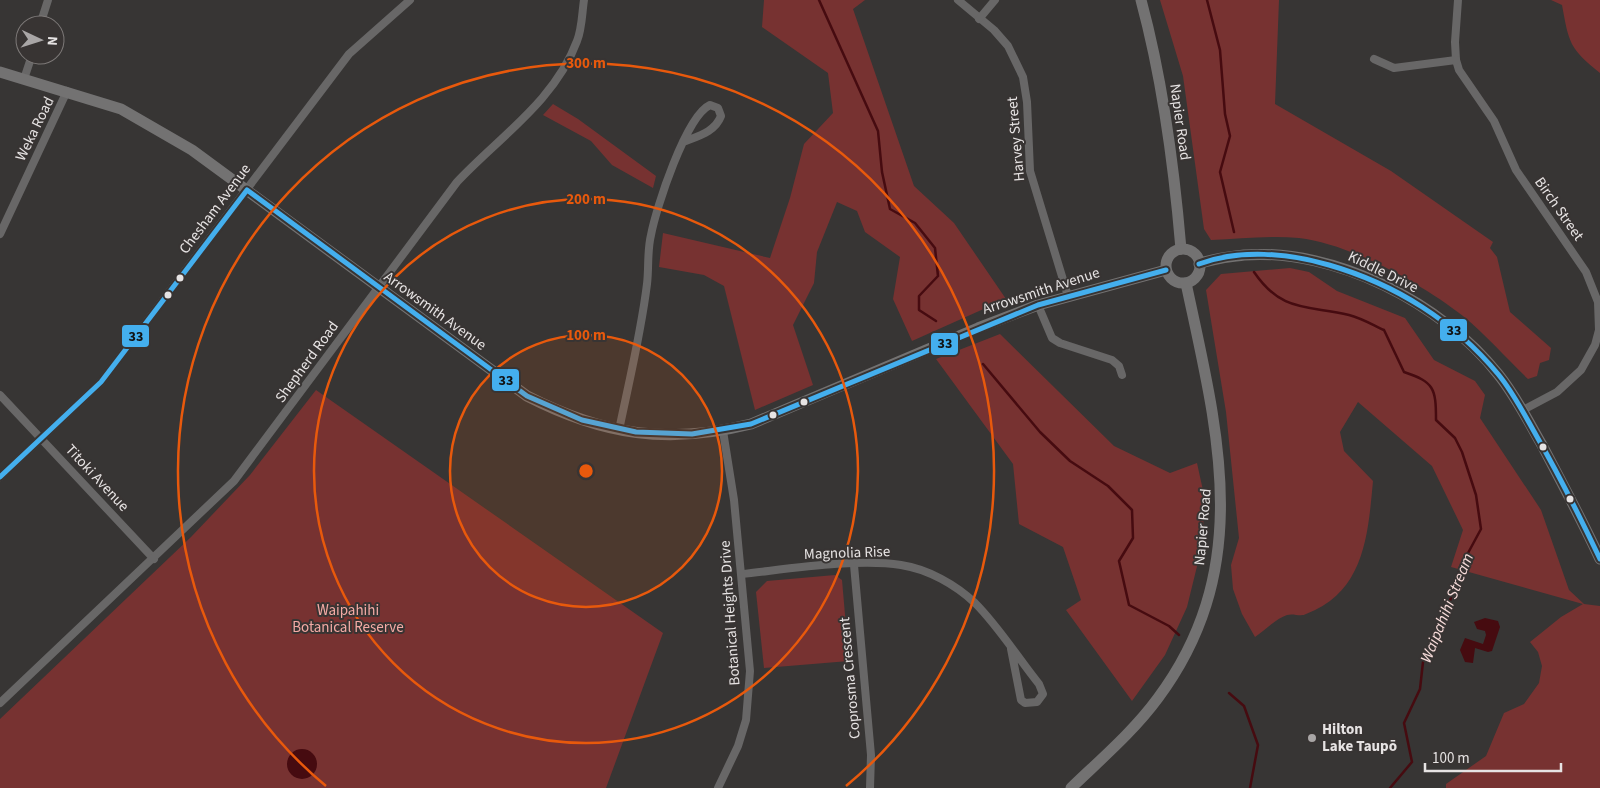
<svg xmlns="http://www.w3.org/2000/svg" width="1600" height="788" font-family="'Source Sans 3',sans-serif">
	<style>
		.green { fill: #773231 }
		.water { fill: #460b10 }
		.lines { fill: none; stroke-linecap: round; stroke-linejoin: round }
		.stream { stroke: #460b10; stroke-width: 2.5 }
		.street { stroke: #686767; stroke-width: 8 }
		.secondary { stroke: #737272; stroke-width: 11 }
		.bus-1-casing { stroke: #383433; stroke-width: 9 }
		.bus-1 { stroke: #44afee; stroke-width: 5 }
		.ring { fill: none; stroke: #e8590c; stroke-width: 2.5 }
		.bus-dot { fill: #e6e3e3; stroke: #383433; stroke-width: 2 }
		.poi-dot { fill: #a9a6a6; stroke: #383433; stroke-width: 2 }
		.labels { text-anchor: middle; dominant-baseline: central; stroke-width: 4; stroke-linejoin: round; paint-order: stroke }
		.street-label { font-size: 15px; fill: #e6e3e3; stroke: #383433 }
		.park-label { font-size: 15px; fill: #f4aaa5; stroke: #383433 }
		.poi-label { font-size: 15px; font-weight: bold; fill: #e6e3e3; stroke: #383433; text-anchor: start }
		.water-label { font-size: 16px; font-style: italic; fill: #f8dddb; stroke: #383433 }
		.centre { fill: #e8590c; stroke: #383433; stroke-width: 2.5 }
		.ring-label { font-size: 15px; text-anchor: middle; font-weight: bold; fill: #e8590c; stroke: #383433; stroke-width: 4; stroke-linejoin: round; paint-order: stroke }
		.line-badge { stroke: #383433; stroke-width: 2 }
		.pale-badge-label { font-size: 14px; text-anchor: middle; font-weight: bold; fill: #111 }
	</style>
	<rect width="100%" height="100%" fill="#373534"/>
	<!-- green -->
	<g class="green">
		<path d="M764 0H865L853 9 914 186 954 223 1006 299 912 341 893 299 900 257 865 232 857 211 837 202 817 252 814 283 793 325 813 385 755 410 724 286 704 275 659 267 663 233 770 258 790 198 804 144 833 113 828 73 762 27Z"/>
		<path d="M1160 0H1279L1275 104 1391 171 1493 242 1490 248 1497 257 1510 312 1551 348 1549 360 1540 363 1537 376 1528 379C1507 359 1486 335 1463 316 1422 284 1351 244 1299 238 1270 235 1240 239 1211 240L1204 229 1183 76Z"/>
		<path d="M1551 0H1600V73C1569 48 1569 43 1562 5Z"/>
		<path d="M553 104 578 119 656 176 653 188 612 165 591 141 543 115Z"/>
		<path d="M1290 268 1309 272 1337 291 1405 318 1434 360 1475 381 1485 395 1480 418 1541 510 1569 590 1584 604 1600 606V788H1446V784L1486 756 1504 713 1524 704 1539 683 1542 666 1538 652 1530 642 1561 617 1583 604 1451 567 1463 530 1432 466 1358 402 1340 432 1344 451 1373 481C1368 534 1365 592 1306 614 1301 617 1293 613 1287 615 1277 618 1265 630 1255 637L1242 614 1233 589 1231 565 1239 538 1226 412 1206 290 1221 274Z"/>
		<path d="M1000 334 1114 446 1170 473 1197 463 1204 495 1203 542 1187 607 1165 655 1132 701 1066 610 1081 600 1063 547 1019 524 1013 464 936 359Z"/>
		<path d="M316 390 663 633 606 788H0V719L191 537 250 475Z"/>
		<path d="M835 575 842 580 849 661 764 668 756 592 767 581Z"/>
	</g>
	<!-- water -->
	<g class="water">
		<path d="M1485 618 1498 621 1500 627 1492 651 1488 652 1475 648 1473 663 1465 662 1460 650 1465 638 1483 644 1486 635 1485 631 1477 629 1474 622Z"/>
		<circle cx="302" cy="764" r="15"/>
	</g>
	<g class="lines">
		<!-- stream -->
		<g class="stream">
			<path d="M819 0 878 131 882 172 890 209 915 223 935 248 938 276 919 296V310L936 321"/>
			<path d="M1207 0 1220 50 1225 114 1230 136 1220 172 1234 232"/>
			<path d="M1254 272C1282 313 1307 305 1349 315 1361 318 1373 325 1384 330L1404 372C1434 382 1436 388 1436 420L1455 438 1462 452 1476 495 1481 529 1461 566 1441 629 1423 662 1420 689 1404 723 1412 762 1390 788"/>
			<path d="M983 364 1040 432 1070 461 1108 486 1132 510 1133 538 1119 561 1129 605 1169 626 1179 635"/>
			<path d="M1229 693 1244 706 1258 745 1250 788"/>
		</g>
		<!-- street -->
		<g class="street">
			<path d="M958 0 994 30 1008 46 1023 77 1027 102 1030 171 1068 296"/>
			<path d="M1458 0 1455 42 1456 60 1459 70 1494 121 1516 170 1586 272 1598 302 1599 330 1595 345 1581 370 1557 392 1523 410"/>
			<path d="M979 19 995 0"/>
			<path d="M40 25 48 0"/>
			<path d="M1374 59 1394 68 1456 60"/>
			<path d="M24 79 32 55"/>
			<path d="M0 234 67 91"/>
			<path d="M1038 305 1052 338 1060 343 1112 360 1119 366 1122 375"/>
			<path d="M0 395 154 559"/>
			<path d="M619 430C629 382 641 333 647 284 649 268 647 251 651 235 656 208 686 116 710 105L718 108 721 116C715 132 698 136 683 142"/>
			<path d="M0 477 101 382 349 54 410 0"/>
			<path d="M854 565 871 755 870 788"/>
			<path d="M742 574C788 569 857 558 901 565 928 569 956 585 975 603 999 627 1018 658 1039 684L1043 694 1037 702 1025 703 1021 700 1011 649"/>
			<path d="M0 703 234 481 457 182C498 138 555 101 577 41 582 29 582 13 584 0"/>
			<path d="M718 788 738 746 746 720 750 671 734 500 723 431"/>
		</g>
		<!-- secondary -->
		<g class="secondary">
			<path d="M1141 0C1163 81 1174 166 1181 249"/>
			<path d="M0 72 121 109 192 150 527 396C603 435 668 445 751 424L978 328 1038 305 1166 270"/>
			<circle cx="1183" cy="266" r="17"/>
			<path d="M1199 264C1213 258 1229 257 1244 255 1335 248 1442 303 1498 374 1516 396 1528 421 1542 445 1562 483 1582 520 1600 559"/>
			<path d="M1071 788C1101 759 1133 732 1158 698 1256 566 1217 429 1186 283"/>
		</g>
		<defs>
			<g id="bus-1">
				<path d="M1199 264C1239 249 1289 253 1329 265 1395 284 1454 321 1498 374 1513 392 1524 414 1536 435 1559 475 1580 517 1600 559"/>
				<path d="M0 477 101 382 247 190 527 396 582 420 636 432 692 434 751 424 1038 305 1166 270"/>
			</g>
		</defs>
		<!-- bus-1 casing -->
		<use href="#bus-1" class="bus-1-casing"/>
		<!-- bus-1 -->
		<use href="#bus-1" class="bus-1"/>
	</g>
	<!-- distance rings -->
	<circle cx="586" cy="471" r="136" fill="#e8590c" fill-opacity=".12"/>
	<g class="ring">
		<circle cx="586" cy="471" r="136"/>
		<circle cx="586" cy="471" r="272"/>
		<path d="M326 786A408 408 0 1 1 846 786"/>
	</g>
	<!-- markers -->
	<g class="bus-dot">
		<circle cx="180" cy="278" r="4.5"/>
		<circle cx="168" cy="295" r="4.5"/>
		<circle cx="804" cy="402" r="4.5"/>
		<circle cx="773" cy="415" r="4.5"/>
		<circle cx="1543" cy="447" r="4.5"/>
		<circle cx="1570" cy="499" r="4.5"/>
	</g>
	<circle class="poi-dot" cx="1312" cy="738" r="5"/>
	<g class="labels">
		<!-- street labels -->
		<g class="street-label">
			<text transform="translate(1180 122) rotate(82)">Napier Road</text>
			<text transform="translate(35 129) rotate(-64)">Weka Road</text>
			<text transform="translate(1016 139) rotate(-95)">Harvey Street</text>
			<text transform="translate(215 209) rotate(-53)">Chesham Avenue</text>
			<text transform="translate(1559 209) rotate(55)">Birch Street</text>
			<text transform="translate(1383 272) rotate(26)">Kiddle Drive</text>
			<text transform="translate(1041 291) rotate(-18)">Arrowsmith Avenue</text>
			<text transform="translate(435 311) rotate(36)">Arrowsmith Avenue</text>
			<text transform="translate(307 362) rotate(-54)">Shepherd Road</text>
			<text transform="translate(97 478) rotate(47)">Titoki Avenue</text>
			<text transform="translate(1203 527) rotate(-85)">Napier Road</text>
			<text transform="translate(847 553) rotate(-2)">Magnolia Rise</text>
			<text transform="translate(730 613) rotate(-94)">Botanical Heights Drive</text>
			<text transform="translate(850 678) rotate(-95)">Coprosma Crescent</text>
		</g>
		<!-- park labels -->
		<g class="park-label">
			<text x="348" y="610">Waipahihi<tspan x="348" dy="17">Botanical Reserve</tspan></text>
		</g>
		<!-- poi labels -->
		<g class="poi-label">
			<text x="1322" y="729">Hilton<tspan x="1322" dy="17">Lake Taupō</tspan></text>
		</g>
		<!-- water labels -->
		<g class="water-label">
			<text transform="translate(1447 608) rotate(-68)">Waipahihi Stream</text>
		</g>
	</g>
	<circle cx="586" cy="471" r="8" class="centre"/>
	<g class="ring-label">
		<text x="586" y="68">300 m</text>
		<text x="586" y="204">200 m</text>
		<text x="586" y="340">100 m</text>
	</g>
	<g class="line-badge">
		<rect x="1439" y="318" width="29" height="24" rx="5" fill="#44afee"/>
		<rect x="121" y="324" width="29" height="24" rx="5" fill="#44afee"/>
		<rect x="930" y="332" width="29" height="24" rx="5" fill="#44afee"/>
		<rect x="491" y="368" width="29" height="24" rx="5" fill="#44afee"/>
	</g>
	<g class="pale-badge-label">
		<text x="1454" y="335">33</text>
		<text x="136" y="341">33</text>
		<text x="945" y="348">33</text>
		<text x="506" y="385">33</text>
	</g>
	<!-- north arrow -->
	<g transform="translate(40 40) rotate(94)"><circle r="24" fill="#383433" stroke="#7e7a79"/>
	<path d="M0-4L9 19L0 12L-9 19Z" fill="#a9a6a6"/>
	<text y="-8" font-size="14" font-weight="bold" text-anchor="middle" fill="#e6e3e3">N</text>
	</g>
	<!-- scale -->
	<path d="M1425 763v8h136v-8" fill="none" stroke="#e6e3e3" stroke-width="2.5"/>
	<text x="1432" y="763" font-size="15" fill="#e6e3e3" stroke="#383433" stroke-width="4" paint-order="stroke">100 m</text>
</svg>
